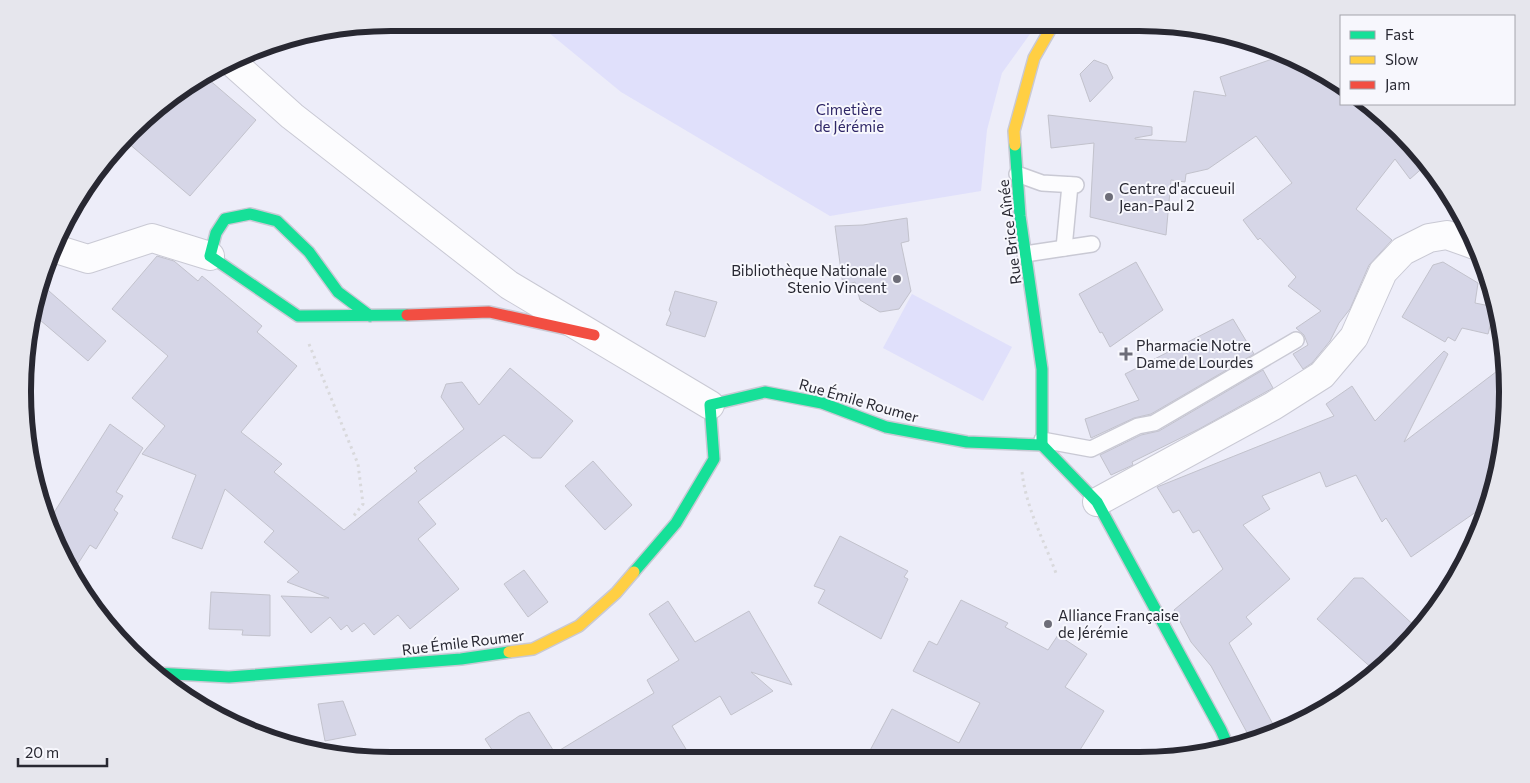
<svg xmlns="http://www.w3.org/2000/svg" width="1530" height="783" font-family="Commissioner,sans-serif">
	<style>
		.green { fill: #e0e0fb }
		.building { fill: #d6d6e7; stroke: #c2c2cc }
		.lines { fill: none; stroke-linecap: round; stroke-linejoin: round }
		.lane-casing { stroke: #c9c9d4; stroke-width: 18 }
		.street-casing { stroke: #c9c9d4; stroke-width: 30 }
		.fast-casing { stroke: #c9c9d4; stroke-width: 14 }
		.slow-casing { stroke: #c9c9d4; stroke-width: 14 }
		.jam-casing { stroke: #c9c9d4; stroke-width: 14 }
		.path { stroke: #d9d9dc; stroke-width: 3; stroke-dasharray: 2.5 4; stroke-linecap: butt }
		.lane { stroke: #fcfcfe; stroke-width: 15 }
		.street { stroke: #fcfcfe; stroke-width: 28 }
		.fast { stroke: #16e098; stroke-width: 11 }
		.slow { stroke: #ffcf43; stroke-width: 11 }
		.jam { stroke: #f24e42; stroke-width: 11 }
		.poi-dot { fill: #6d6d78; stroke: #f7f7fd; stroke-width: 2 }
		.labels { text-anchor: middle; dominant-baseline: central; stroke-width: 4; stroke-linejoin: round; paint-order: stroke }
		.park-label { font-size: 15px; fill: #2f2767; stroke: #f7f7fd }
		.poi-label { font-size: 15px; fill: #282832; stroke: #f7f7fd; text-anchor: start }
		.street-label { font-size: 15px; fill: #282832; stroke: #f7f7fd }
		.rim { fill: none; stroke: #282832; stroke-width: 6 }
	</style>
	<rect width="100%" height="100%" fill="#ededf9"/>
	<!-- green -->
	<g class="green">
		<path d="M537 23H1038L1002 73 987 130 981 191 830 216 621 92Z"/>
		<path d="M912 294 1012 347 983 401 883 348Z"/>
	</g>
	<!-- building -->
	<g class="building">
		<path d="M1284 55 1302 61 1333 80 1341 89V104H1368L1416 149 1427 164 1410 179 1395 159 1356 209 1392 240 1369 265 1350 309 1339 323 1330 341 1312 363 1303 369 1293 354 1308 345 1304 335 1296 328 1321 311 1288 286 1296 277 1260 238 1258 240 1243 220 1292 183 1256 136 1208 169 1186 174 1185 182 1171 180 1166 235 1090 217 1094 143 1051 148 1048 115 1152 127V135L1135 138V139L1186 142 1194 91 1226 96 1220 77Z"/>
		<path d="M1094 60 1107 65 1113 78 1090 102 1080 74Z"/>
		<path d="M207 78 256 120 190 196 127 142 167 99Z"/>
		<path d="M907 218 909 241 901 243 911 291 899 309 880 312 860 300 855 282 843 286 835 226 863 225Z"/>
		<path d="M157 256 174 261 198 281 202 276 262 326 257 332 297 366 241 432 282 464 274 472 344 530 417 471 414 468 464 429 441 397 446 384 462 382 479 405 510 368 573 421 541 458H532L504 435 418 502 436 524 418 539 459 589 410 629 398 615 374 635 364 623 352 632 347 625 341 630 330 617 311 633 281 596 329 598 287 582 299 572 264 542 274 531 225 489 202 549 172 538 196 475 142 454 165 426 132 398 168 356 112 309Z"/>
		<path d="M1136 262 1163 310 1110 347 1102 332 1100 333 1079 294Z"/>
		<path d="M1443 262 1478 283 1475 303 1495 307 1488 334 1462 328 1455 341 1448 337 1445 342 1402 317 1433 265Z"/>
		<path d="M41 284 106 341 88 361 33 314 35 296Z"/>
		<path d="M675 291 717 302 705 337 666 325 671 313 669 310Z"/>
		<path d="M1233 319 1254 354 1151 414 1134 418 1091 438 1085 419 1139 400 1125 374Z"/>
		<path d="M1444 351 1448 354 1404 442 1505 365 1507 416 1495 487 1481 497 1486 505 1411 557 1386 518 1382 522 1356 475 1326 487 1320 472 1262 496 1270 509 1243 525 1290 579 1246 617 1252 624 1229 643 1275 728H1274L1277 733 1251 740 1211 666 1191 642 1174 610 1223 569 1199 530 1193 533 1179 510 1173 513 1157 487 1334 416 1326 404 1352 386 1375 421Z"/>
		<path d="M1263 370 1273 388 1199 429 1132 462 1133 465 1111 475 1100 455 1141 435 1159 431Z"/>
		<path d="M110 424 143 448 116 492 123 496 114 510 118 513 96 549 90 545 74 570 51 533 48 522Z"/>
		<path d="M593 461 632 505 605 530 565 486Z"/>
		<path d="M840 536 908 571 904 577 908 579 881 639 818 603 825 590 814 586Z"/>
		<path d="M524 570 548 602 528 617 504 584Z"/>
		<path d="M1354 578H1363L1419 630 1376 672 1317 619Z"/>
		<path d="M211 592 270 595V636L242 635 243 630 209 629Z"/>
		<path d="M961 600 1008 623 1005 627 1048 650 1058 635 1087 654 1065 687 1104 711 1075 758H866L892 709 959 743 980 703 913 671 929 641 937 645Z"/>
		<path d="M668 601 695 642 749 611 792 685 751 672 773 691 731 715 720 696 672 726 692 759H498L485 739 519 716 529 712 555 753 654 693 647 680 679 660 649 614Z"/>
		<path d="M343 701 356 735 325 741 318 704Z"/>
	</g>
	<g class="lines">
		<defs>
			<g id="lane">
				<path d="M1017 174 1042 183 1076 185"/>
				<path d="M1064 248 1070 185"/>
				<path d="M1025 254 1092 244"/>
				<path d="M1042 440 1091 449 1138 426 1154 423 1296 340"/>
			</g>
			<g id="street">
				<path d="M233 63 292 116 509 285 710 405"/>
				<path d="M56 249 88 259 152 238 210 256"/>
				<path d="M1097 502 1273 406 1322 375 1354 337 1383 272 1403 251 1429 238 1447 235 1475 245"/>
			</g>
			<g id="fast">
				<path d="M1015 145 1020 216 1042 369V445"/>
				<path d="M370 316 338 292 309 252 277 221 250 214 225 219 216 233 210 256 298 316 407 315"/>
				<path d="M1042 445 1097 502 1221 730 1228 746"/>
				<path d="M634 572 676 523 714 459 710 405 765 392 822 403 886 427 967 442 1042 445"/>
				<path d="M155 673 229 677 461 659 509 652"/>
			</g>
			<g id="slow">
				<path d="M1015 145 1014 131 1034 58 1050 30 1056 23"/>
				<path d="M509 652 533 649 579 626 616 593 634 572"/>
			</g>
			<path id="jam" d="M407 315 489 312 594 335"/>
		</defs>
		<!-- lane casing -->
		<use href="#lane" class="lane-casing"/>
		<!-- street casing -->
		<use href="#street" class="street-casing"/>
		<!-- fast casing -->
		<use href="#fast" class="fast-casing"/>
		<!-- slow casing -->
		<use href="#slow" class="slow-casing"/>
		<!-- jam casing -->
		<use href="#jam" class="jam-casing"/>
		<!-- path -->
		<g class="path">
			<path d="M309 344 358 464 363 504 352 518"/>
			<path d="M1022 472C1026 509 1045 542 1057 576"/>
		</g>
		<!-- lane -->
		<use href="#lane" class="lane"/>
		<!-- street -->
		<use href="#street" class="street"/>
		<!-- fast -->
		<use href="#fast" class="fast"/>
		<!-- slow -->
		<use href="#slow" class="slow"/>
		<!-- jam -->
		<use href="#jam" class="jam"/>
	</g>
	<!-- markers -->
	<g class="poi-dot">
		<circle cx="1109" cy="197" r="5"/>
		<circle cx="897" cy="279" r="5"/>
		<path d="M1123.5 346.5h5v5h5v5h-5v5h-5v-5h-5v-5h5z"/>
		<circle cx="1048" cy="624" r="5"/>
	</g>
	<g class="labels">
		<!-- park labels -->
		<g class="park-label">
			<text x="849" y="109">Cimetière<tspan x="849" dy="17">de Jérémie</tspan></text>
		</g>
		<!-- poi labels -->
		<g class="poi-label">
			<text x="1119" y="188">Centre d'accueuil<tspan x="1119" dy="17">Jean-Paul 2</tspan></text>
			<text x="887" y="270" text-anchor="end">Bibliothèque Nationale<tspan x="887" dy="17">Stenio Vincent</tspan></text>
			<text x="1136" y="345">Pharmacie Notre<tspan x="1136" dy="17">Dame de Lourdes</tspan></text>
			<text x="1058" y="615">Alliance Française<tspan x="1058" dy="17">de Jérémie</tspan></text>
		</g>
		<!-- street labels -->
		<g class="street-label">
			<text transform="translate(1009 232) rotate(-97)">Rue Brice Aînée</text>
			<text transform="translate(859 400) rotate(16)">Rue Émile Roumer</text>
			<text transform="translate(463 642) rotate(-7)">Rue Émile Roumer</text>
		</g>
	</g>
	<!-- crop -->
	<path d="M0 0H1530V783H0ZM391 31H1139A360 360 0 0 1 1499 391V392A360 360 0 0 1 1139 752H391A360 360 0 0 1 31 392V391A360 360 0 0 1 391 31Z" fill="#e6e6ed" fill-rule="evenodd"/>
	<path class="rim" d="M391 31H1139A360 360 0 0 1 1499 391V392A360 360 0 0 1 1139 752H391A360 360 0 0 1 31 392V391A360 360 0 0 1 391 31Z"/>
	<!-- legend -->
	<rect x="1340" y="15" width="175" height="90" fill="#f7f7fd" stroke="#a4a4ac"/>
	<rect x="1350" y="31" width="25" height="8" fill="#16e098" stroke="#a4a4ac"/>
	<text x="1385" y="40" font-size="15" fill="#282832">Fast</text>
	<rect x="1350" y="56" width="25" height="8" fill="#ffcf43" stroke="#a4a4ac"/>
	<text x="1385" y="65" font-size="15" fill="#282832">Slow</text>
	<rect x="1350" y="81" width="25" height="8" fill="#f24e42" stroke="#a4a4ac"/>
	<text x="1385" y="90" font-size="15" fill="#282832">Jam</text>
	<!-- scale -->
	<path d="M18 758v8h89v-8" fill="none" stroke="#282832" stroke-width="2.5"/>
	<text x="25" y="758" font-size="15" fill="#282832" stroke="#f7f7fd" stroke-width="4" paint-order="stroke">20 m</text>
</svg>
